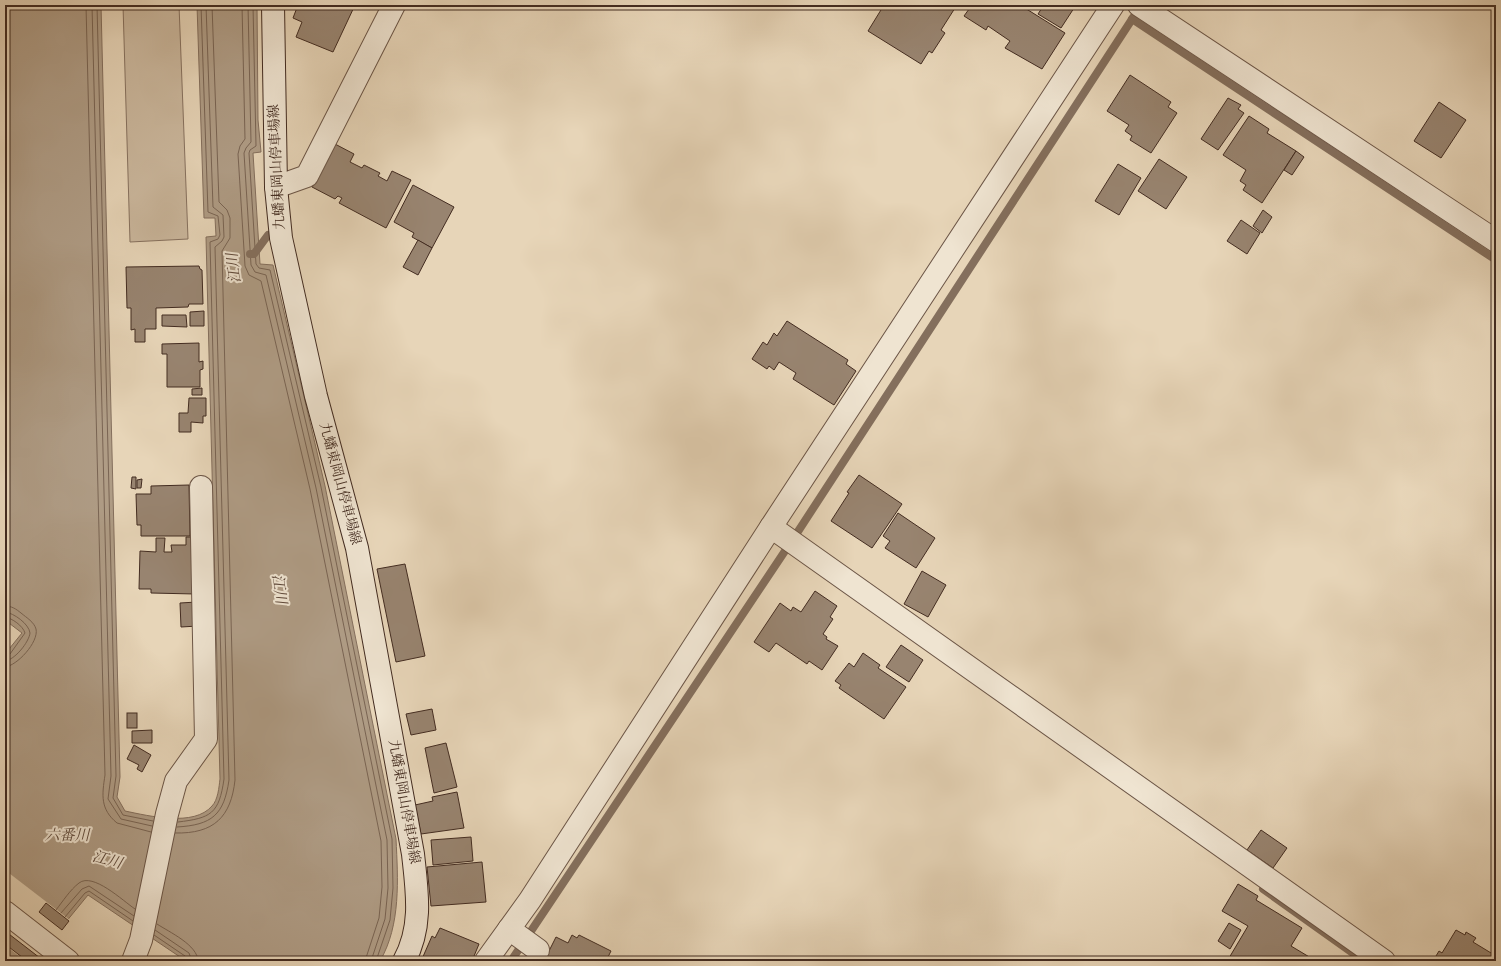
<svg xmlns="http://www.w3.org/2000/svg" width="1501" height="966" font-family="'Sorts Mill Goudy','Noto Serif JP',serif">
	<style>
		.green { fill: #cbb89e; stroke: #877260 }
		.water { fill: #af9c85; stroke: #846f5d }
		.pier { fill: #e7d5b8 }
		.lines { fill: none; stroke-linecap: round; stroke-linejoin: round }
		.shore { stroke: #796453; stroke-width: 1 }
		.stream { stroke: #846f5d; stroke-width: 8 }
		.building { fill: #988470; stroke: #432c21 }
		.minor-casing { stroke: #6c5647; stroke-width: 24 }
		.secondary-casing { stroke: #432c21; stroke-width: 24 }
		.minor { stroke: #efe4d1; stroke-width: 22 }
		.secondary { stroke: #efe4d1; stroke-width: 22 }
		.labels { text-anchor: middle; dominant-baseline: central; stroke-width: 4; stroke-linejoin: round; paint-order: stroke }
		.street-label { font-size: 14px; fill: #432c21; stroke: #efe4d1 }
		.water-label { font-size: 15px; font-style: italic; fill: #5e483a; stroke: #efe4d1 }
	</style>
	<rect width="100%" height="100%" fill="#e7d5b8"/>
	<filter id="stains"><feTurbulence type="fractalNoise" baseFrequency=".005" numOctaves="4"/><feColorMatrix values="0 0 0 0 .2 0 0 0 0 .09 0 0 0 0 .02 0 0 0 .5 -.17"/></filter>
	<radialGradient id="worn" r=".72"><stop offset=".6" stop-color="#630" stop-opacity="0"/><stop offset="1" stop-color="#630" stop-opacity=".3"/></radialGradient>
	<!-- green -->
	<path class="green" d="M123 5H179L188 239 130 242Z"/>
	<!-- water -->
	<path class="water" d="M5 5H101L120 777 117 797 125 811C149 816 194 827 212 806 218 800 219 787 220 779L206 237 216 236 215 218H204L197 5H257L258 120 261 152 253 153 260 264 273 265 325 486 396 839C398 879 401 925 380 961H186L88 895 34 961H5V654L22 633 5 620Z"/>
	<!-- pier -->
	<path class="pier" d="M5 870 70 920 36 961H25L5 945Z"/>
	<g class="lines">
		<!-- shore -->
		<g class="shore">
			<path d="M86 5 105 775C102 795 100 809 117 823L151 832"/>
			<path d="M92 5 111 776 108 799 121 819 152 826"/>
			<path d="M97 5 116 776 113 798 123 815 153 821"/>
			<path d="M242 5 245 139 240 146 238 154 245 266 249 275 261 281 310 489 381 841 382 887 379 918 365 961"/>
			<path d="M248 5 251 142 246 148 244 153 251 265 255 272 266 275 316 488 387 840 388 888 385 919 371 961"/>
			<path d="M253 5 256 146 250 150 249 153 256 264 259 268 270 270 321 487 392 839 393 888 390 920 376 961"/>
			<path d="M5 606C12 606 16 609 21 613 27 618 34 622 36 629 39 642 17 666 5 667"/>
			<path d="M5 612C14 613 29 624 30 633 29 642 15 660 5 661"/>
			<path d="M5 617C12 618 23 626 25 633L10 654 5 656"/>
			<path d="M178 822C211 818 219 814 224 779L210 242 218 239 220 235 218 216 208 212 201 5"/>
			<path d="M177 827C212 825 224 815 229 780L215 247 222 241 224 237 223 215 213 207 206 5"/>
			<path d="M175 833C214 834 231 817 235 780L222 251 230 238V218L227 210 219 202 212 5"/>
			<path d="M56 910C63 901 70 890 79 883 93 872 123 901 135 909"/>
			<path d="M61 913 82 889 89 886 134 916"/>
			<path d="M65 917 85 893 89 891 133 921"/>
			<path d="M157 924C169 932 198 945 198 961"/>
			<path d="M155 930 189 953 192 961"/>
			<path d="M154 935 185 956 187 961"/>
		</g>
		<!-- stream -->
		<g class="stream">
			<path d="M1132 19 1496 260"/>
			<path d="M250 254H254L268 235"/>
			<path d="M1263 889 1364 961"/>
			<path d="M511 961 797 533 1140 7"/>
		</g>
	</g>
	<!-- building -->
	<g class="building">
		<path d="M298 5H355L333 52 296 37 302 22 293 18Z"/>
		<path d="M884 5H950L955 8 941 30 945 33 932 53 929 51 921 64 868 31Z"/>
		<path d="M972 5H1020L1065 33 1042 69 1005 48 1010 41 988 26 986 30 964 16Z"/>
		<path d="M1044 5H1076L1061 28 1038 14Z"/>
		<path d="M1130 75 1171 102 1168 107 1177 113 1151 153 1130 140 1132 136 1125 131 1129 125 1107 111Z"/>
		<path d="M1228 98 1241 105 1238 109 1244 113 1218 150 1201 139Z"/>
		<path d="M1439 102 1466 120 1441 158 1414 141Z"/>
		<path d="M1249 116 1269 129 1267 133 1296 151 1262 203 1243 190 1246 185 1240 181 1246 170 1223 155Z"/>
		<path d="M335 144 354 154 350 162 362 168 364 165 380 173 378 176 387 181 392 171 411 180 386 228 339 203 342 198 338 196 335 199 312 187Z"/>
		<path d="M1296 151 1304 157 1292 175 1284 170Z"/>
		<path d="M1159 159 1187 177 1166 209 1138 191Z"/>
		<path d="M1118 164 1141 178 1119 215 1095 201Z"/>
		<path d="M413 185 454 207 432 248 412 237 414 233 394 222Z"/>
		<path d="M1263 210 1272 217 1262 233 1253 226Z"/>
		<path d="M1241 220 1260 233 1247 254 1227 241Z"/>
		<path d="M418 240 432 248 418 275 403 267Z"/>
		<path d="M199 266 200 269 202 270 203 304H189L188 307 156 308V329H145V342H135V329L131 330V308H127L126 267Z"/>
		<path d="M204 311V326H190V312Z"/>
		<path d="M162 315H186L187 327 162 326Z"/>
		<path d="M787 321 848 360 846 364 856 371 834 405 793 379 796 373 779 362 774 370 769 366 767 369 752 359 763 342 767 345 774 333 777 336Z"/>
		<path d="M199 343V362L203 361V369L200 370V387H167V354H162V344Z"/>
		<path d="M202 388V395H192V389Z"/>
		<path d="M189 398H206V416H203V423L191 422V432H179V413H188Z"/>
		<path d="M859 475 902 504 872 548 831 521 849 493 847 492Z"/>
		<path d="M132 477H136V489L131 488Z"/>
		<path d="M142 479 141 488H137V480Z"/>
		<path d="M189 485 190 536H141V525H137L136 494H151V486Z"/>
		<path d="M898 513 935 538 916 568 885 548 890 541 883 536Z"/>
		<path d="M186 537H196L195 594 151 593V589H139L140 551 156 552V538H165L164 552H172L171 545H186Z"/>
		<path d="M405 564 425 656 396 662 377 569Z"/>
		<path d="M922 571 946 585 928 617 904 604Z"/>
		<path d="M815 591 837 606 830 617 833 619 823 634 827 637 826 639 838 646 822 670 809 661 807 664 776 643 769 652 754 642 780 603 791 611 793 607 801 612Z"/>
		<path d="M197 602 198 626 181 627 180 603Z"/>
		<path d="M901 645 923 660 909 682 886 667Z"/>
		<path d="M863 653 880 665 878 668 906 687 884 719 839 688 841 685 835 681 849 663 854 667Z"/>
		<path d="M432 709 436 730 411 735 406 714Z"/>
		<rect x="127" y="713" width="10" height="15"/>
		<path d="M152 730V743H132V731Z"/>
		<path d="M446 743 457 787 434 793 425 748Z"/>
		<path d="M134 745 151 755 142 772 137 769 139 765 127 759Z"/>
		<path d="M457 792 464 828 421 834 415 805 433 801 432 797Z"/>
		<path d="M1261 830 1287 848 1273 868 1247 850Z"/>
		<path d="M471 837 473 861 433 865 431 840Z"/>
		<path d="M482 862 486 902 431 906 427 867Z"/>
		<path d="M1238 884 1258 896 1256 900 1302 928 1291 946 1316 961H1234L1229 958 1248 926 1222 911Z"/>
		<path d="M46 903 69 921 62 930 39 912Z"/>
		<path d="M1229 923 1241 930 1230 949 1218 941Z"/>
		<path d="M440 928 479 944 472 961H427L422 959 432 936 435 938Z"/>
		<path d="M1456 930 1465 935 1466 932 1476 938 1473 942 1496 956V961H1433L1439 951 1442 953Z"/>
		<path d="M5 931 40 958 37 961H27L5 944Z"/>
		<path d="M572 935 577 938 579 935 611 951 606 961H544L556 937 568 943Z"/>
	</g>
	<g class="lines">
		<defs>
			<g id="minor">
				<path d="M1139 5 1496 241"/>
				<path d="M276 187 307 176 394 5"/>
				<path d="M771 527 1384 961"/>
				<path d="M5 912 68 961"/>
				<path d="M509 929 538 950"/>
				<path d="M133 961 141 940 167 814 176 781 206 739 201 487"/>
				<path d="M486 961 530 900 771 527 1113 5"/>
			</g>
			<path id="secondary" d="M273 5 276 187 281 238 316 396 357 548 413 854C417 891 423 927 404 961"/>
		</defs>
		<!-- minor casing -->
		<use href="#minor" class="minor-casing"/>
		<!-- secondary casing -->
		<use href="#secondary" class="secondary-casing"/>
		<!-- minor -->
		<use href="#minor" class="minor"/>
		<!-- secondary -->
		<use href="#secondary" class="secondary"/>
	</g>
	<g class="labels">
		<!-- street labels -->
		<g class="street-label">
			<text transform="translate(278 167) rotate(-93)">九蟠東岡山停車場線</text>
			<text transform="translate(339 484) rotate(75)">九蟠東岡山停車場線</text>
			<text transform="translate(403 802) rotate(80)">九蟠東岡山停車場線</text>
		</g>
		<!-- water labels -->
		<g class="water-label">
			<text transform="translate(235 268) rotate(-97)">江川</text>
			<text transform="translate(278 589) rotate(82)">江川</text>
			<text x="67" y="836">六番川</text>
			<text transform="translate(107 861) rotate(16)">江川</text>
		</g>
	</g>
	<!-- margin -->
	<rect width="1501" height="966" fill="none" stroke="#e7d5b8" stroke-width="20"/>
	<rect x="6" y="6" width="1489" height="954" fill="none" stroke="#432c21" stroke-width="2"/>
	<rect x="10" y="10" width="1481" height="946" fill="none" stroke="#432c21"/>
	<rect width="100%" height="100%" filter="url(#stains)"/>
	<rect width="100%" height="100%" fill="url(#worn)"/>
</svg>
